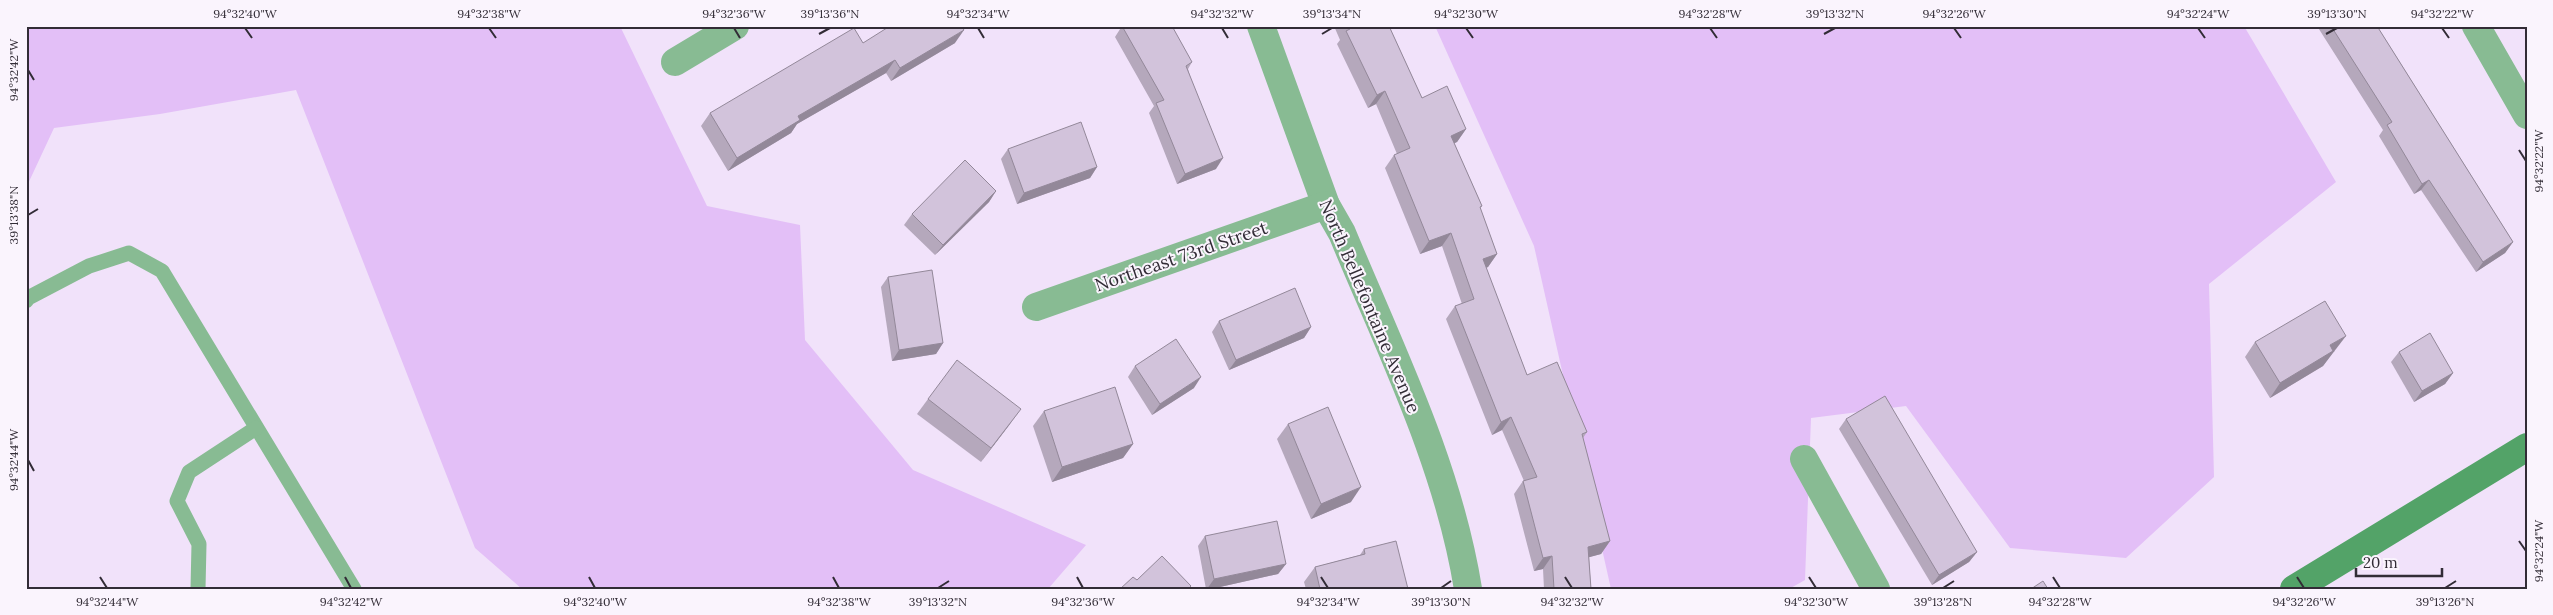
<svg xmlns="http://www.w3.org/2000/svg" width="2553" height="615" font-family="Lora,serif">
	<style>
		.green { fill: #e3bff7 }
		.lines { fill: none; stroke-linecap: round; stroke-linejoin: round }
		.lane { stroke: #88bb93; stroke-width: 15 }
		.street { stroke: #88bb93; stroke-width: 28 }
		.secondary { stroke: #53a368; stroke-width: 28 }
		.wall { fill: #b5a8bc }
		.shaded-wall { fill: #938899 }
		.building { fill: #d2c3db; stroke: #938899 }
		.ticks { fill: none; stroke: #322c36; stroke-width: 2 }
		.labels { text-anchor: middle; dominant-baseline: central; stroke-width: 4; stroke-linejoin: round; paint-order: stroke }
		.street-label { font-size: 18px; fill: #322c36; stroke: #faf4fd }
		.neatline { fill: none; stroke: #322c36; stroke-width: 2 }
		.ticks-label { font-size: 12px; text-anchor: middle; fill: #322c36 }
	</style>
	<rect width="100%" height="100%" fill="#f1e2fa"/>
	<!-- green -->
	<g class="green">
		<path d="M26 26H620L707 206 800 225 805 340 913 470 1086 545 1048 589H522L475 548 296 90 160 114 54 128 26 188Z"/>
		<path d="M1435 26H2244L2336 182 2209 284 2214 477 2126 558 2010 548 1906 406 1811 418 1805 580 1789 589H1611L1534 246Z"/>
	</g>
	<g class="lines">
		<!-- lane -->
		<g class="lane">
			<path d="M26 301 28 298 89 266 129 253 162 271 354 589"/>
			<path d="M198 589 199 544 177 501 189 472 256 428"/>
		</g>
		<!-- street -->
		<g class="street">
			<path d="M1261 26 1326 205 1342 233C1390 349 1448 464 1468 589"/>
			<path d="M2476 26 2527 115"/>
			<path d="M675 62 735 26"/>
			<path d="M1036 307 1326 205"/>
			<path d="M1804 459 1876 589"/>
		</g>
		<!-- secondary -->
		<path class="secondary" d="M2294 589 2527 447"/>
	</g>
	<!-- wall -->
	<g class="wall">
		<path d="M1122 26 1192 62 1188 69 1216 169 1177 184 1149 113 1154 106 1115 37Z"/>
		<path d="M1334 26H1389L1422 98 1466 129 1457 142 1454 143 1482 206 1480 208 1497 254 1488 267 1486 268 1527 375 1587 432 1583 438 1610 541 1601 554 1589 557 1591 589H1544L1543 569 1534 571 1514 494 1523 481H1524L1502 430 1492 435 1446 319 1455 306 1462 304 1442 246 1420 254 1385 168 1394 155 1397 154 1376 104 1368 108 1337 44 1340 40Z"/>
		<path d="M2317 26H2377L2513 242 2505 253 2476 272 2421 190 2414 194 2379 136 2383 130Z"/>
		<path d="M863 43H955L891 81 886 73 797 124 791 133 728 171 701 126 710 113Z"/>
		<path d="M1008 149 1097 167 1090 178 1017 204 1001 159Z"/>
		<path d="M996 191 989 202 935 255 904 225 912 214Z"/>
		<path d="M888 277 943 343 936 354 892 361 881 287Z"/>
		<path d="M1219 321 1311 327 1304 338 1229 370 1212 332Z"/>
		<path d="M2255 342 2335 351 2333 352 2323 366 2270 398 2245 357Z"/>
		<path d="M2399 352 2453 373 2445 384 2414 402 2391 362Z"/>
		<path d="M1135 366 1194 388 1152 415 1128 377Z"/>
		<path d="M928 399 1010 424 981 462 917 414Z"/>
		<path d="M1044 411 1133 444 1123 458 1052 482 1033 426Z"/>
		<path d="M1846 419 1977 552 1969 562 1932 585 1839 429Z"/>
		<path d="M1288 424 1351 502 1311 519 1277 439Z"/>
		<path d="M1205 536 1286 564 1278 574 1211 589H1206L1198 546Z"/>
		<path d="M1364 549 1408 589H1306L1304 582 1315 567 1360 555Z"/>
	</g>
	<!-- shaded-wall -->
	<g class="shaded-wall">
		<path d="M964 30 955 43 891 81 900 68Z"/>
		<path d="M895 60 886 73 797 124 791 133 728 171 737 158 798 116Z"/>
		<path d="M1385 91 1376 104 1368 108 1377 95Z"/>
		<path d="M1466 129 1457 142 1442 149 1451 136Z"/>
		<path d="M1223 158 1216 169 1177 184 1185 174Z"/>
		<path d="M1097 167 1090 178 1017 204 1024 193Z"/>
		<path d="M2429 180 2421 190 2414 194 2422 184Z"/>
		<path d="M996 191 989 202 935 255 943 245Z"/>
		<path d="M1451 233 1442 246 1420 254 1429 241Z"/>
		<path d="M2513 242 2505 253 2476 272 2483 262Z"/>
		<path d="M1497 254 1488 267 1474 272 1483 259Z"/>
		<path d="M1311 327 1304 338 1229 370 1236 360Z"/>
		<path d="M2346 336 2323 366 2270 398 2280 383 2330 345Z"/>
		<path d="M943 343 936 354 892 361 899 350Z"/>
		<path d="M2453 373 2445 384 2414 402 2422 391Z"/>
		<path d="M1201 377 1194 388 1152 415 1160 404Z"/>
		<path d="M1021 409 1010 424 981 462 991 448Z"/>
		<path d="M1511 417 1502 430 1492 435 1501 422Z"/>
		<path d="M1133 444 1123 458 1052 482 1062 467Z"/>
		<path d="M1361 487 1351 502 1311 519 1321 504Z"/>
		<path d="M1610 541 1601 554 1579 560 1588 547Z"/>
		<path d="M1977 552 1969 562 1932 585 1939 575Z"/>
		<path d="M1552 556 1543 569 1534 571 1543 558Z"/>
		<path d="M1286 564 1278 574 1211 589H1207L1214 579Z"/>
	</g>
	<!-- building -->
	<g class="building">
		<path d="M890 26H961L964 30 900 68 895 60 798 116 800 120 737 158 710 113 854 28 863 43Z"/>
		<path d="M1122 26H1172L1192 62 1186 66 1223 158 1185 174 1156 103 1164 100Z"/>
		<path d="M1349 26H1389L1422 98 1447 86 1466 129 1451 136 1482 206 1480 207 1497 254 1483 259 1527 375 1557 362 1587 432 1582 434 1610 541 1588 547 1591 589H1554L1552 556 1543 558 1523 481 1537 477 1511 417 1501 422 1455 306 1474 299 1451 233 1429 241 1394 155 1410 148 1385 91 1377 95 1346 31 1350 29Z"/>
		<path d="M2331 26H2377L2513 242 2483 262 2429 180 2422 184 2387 125 2392 122Z"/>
		<path d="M1081 122 1097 167 1024 193 1008 149Z"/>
		<path d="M965 160 996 191 943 245 912 214Z"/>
		<path d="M932 270 943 343 899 350 888 277Z"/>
		<path d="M1295 288 1311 327 1236 360 1219 321Z"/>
		<path d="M2325 301 2346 336 2330 345 2333 351 2280 383 2255 342Z"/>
		<path d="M2430 333 2453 373 2422 391 2399 352Z"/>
		<path d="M1176 339 1201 377 1160 404 1135 366Z"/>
		<path d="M957 360 1021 409 991 448 928 399Z"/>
		<path d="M1115 387 1133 444 1062 467 1044 411Z"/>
		<path d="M1885 396 1977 552 1939 575 1846 419Z"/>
		<path d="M1328 407 1361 487 1321 504 1288 424Z"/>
		<path d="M1277 521 1286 564 1214 579 1205 536Z"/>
		<path d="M1396 541 1408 589H1320L1315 567 1365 554 1364 549Z"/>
		<path d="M1162 556 1191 586 1188 589H1120L1133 577 1137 580Z"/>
		<path d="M2043 581 2048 589H2031Z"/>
	</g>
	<!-- ticks -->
	<path class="ticks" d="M245 28 252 38M489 28 496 38M734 28 740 38M978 28 984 38M1222 28 1228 38M1466 28 1473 38M1710 28 1717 38M1954 28 1961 38M2198 28 2205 38M2442 28 2449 38M819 34 830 28M1322 34 1332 28M1824 34 1835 28M2326 34 2337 28M28 70 34 80M2519 150 2526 161M28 215 38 209M28 460 34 471M2519 541 2526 551M100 577 107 588M345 577 351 588M589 577 595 588M833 577 839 588M1077 577 1083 588M1321 577 1328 588M1565 577 1572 588M1809 577 1816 588M2053 577 2060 588M2297 577 2304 588M938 588 949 581M1441 588 1451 581M1943 588 1954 581M2445 588 2456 581"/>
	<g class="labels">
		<!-- street labels -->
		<g class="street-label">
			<text transform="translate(1181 256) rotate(-19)">Northeast 73rd Street</text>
			<text transform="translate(1370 306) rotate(67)">North Bellefontaine Avenue</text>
		</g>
	</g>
	<!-- border -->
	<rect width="2553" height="615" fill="none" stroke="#faf4fd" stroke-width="55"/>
	<!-- scale -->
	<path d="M2356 568v8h86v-8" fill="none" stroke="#322c36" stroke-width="2.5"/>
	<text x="2363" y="568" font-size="15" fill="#322c36" stroke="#faf4fd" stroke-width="4" paint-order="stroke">20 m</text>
	<rect x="28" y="28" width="2498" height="560" class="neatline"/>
	<g class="ticks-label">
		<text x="245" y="18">94°32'40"W</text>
		<text x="489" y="18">94°32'38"W</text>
		<text x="734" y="18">94°32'36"W</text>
		<text x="830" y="18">39°13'36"N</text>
		<text x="978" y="18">94°32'34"W</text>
		<text x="1222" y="18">94°32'32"W</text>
		<text x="1332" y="18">39°13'34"N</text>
		<text x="1466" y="18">94°32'30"W</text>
		<text x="1710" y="18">94°32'28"W</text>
		<text x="1835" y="18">39°13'32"N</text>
		<text x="1954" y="18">94°32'26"W</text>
		<text x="2198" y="18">94°32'24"W</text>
		<text x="2337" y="18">39°13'30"N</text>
		<text x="2442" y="18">94°32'22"W</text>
		<text transform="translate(14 70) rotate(-90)" y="4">94°32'42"W</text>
		<text transform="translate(2539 161) rotate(-90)" y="4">94°32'22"W</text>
		<text transform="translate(14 215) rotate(-90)" y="4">39°13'38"N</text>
		<text transform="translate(14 460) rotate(-90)" y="4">94°32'44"W</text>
		<text transform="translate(2539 551) rotate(-90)" y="4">94°32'24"W</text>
		<text x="107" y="606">94°32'44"W</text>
		<text x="351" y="606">94°32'42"W</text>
		<text x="595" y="606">94°32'40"W</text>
		<text x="839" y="606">94°32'38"W</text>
		<text x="938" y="606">39°13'32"N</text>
		<text x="1083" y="606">94°32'36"W</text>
		<text x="1328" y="606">94°32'34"W</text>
		<text x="1441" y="606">39°13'30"N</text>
		<text x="1572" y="606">94°32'32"W</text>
		<text x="1816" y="606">94°32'30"W</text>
		<text x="1943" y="606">39°13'28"N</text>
		<text x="2060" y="606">94°32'28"W</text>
		<text x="2304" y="606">94°32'26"W</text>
		<text x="2445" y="606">39°13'26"N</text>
	</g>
</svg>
